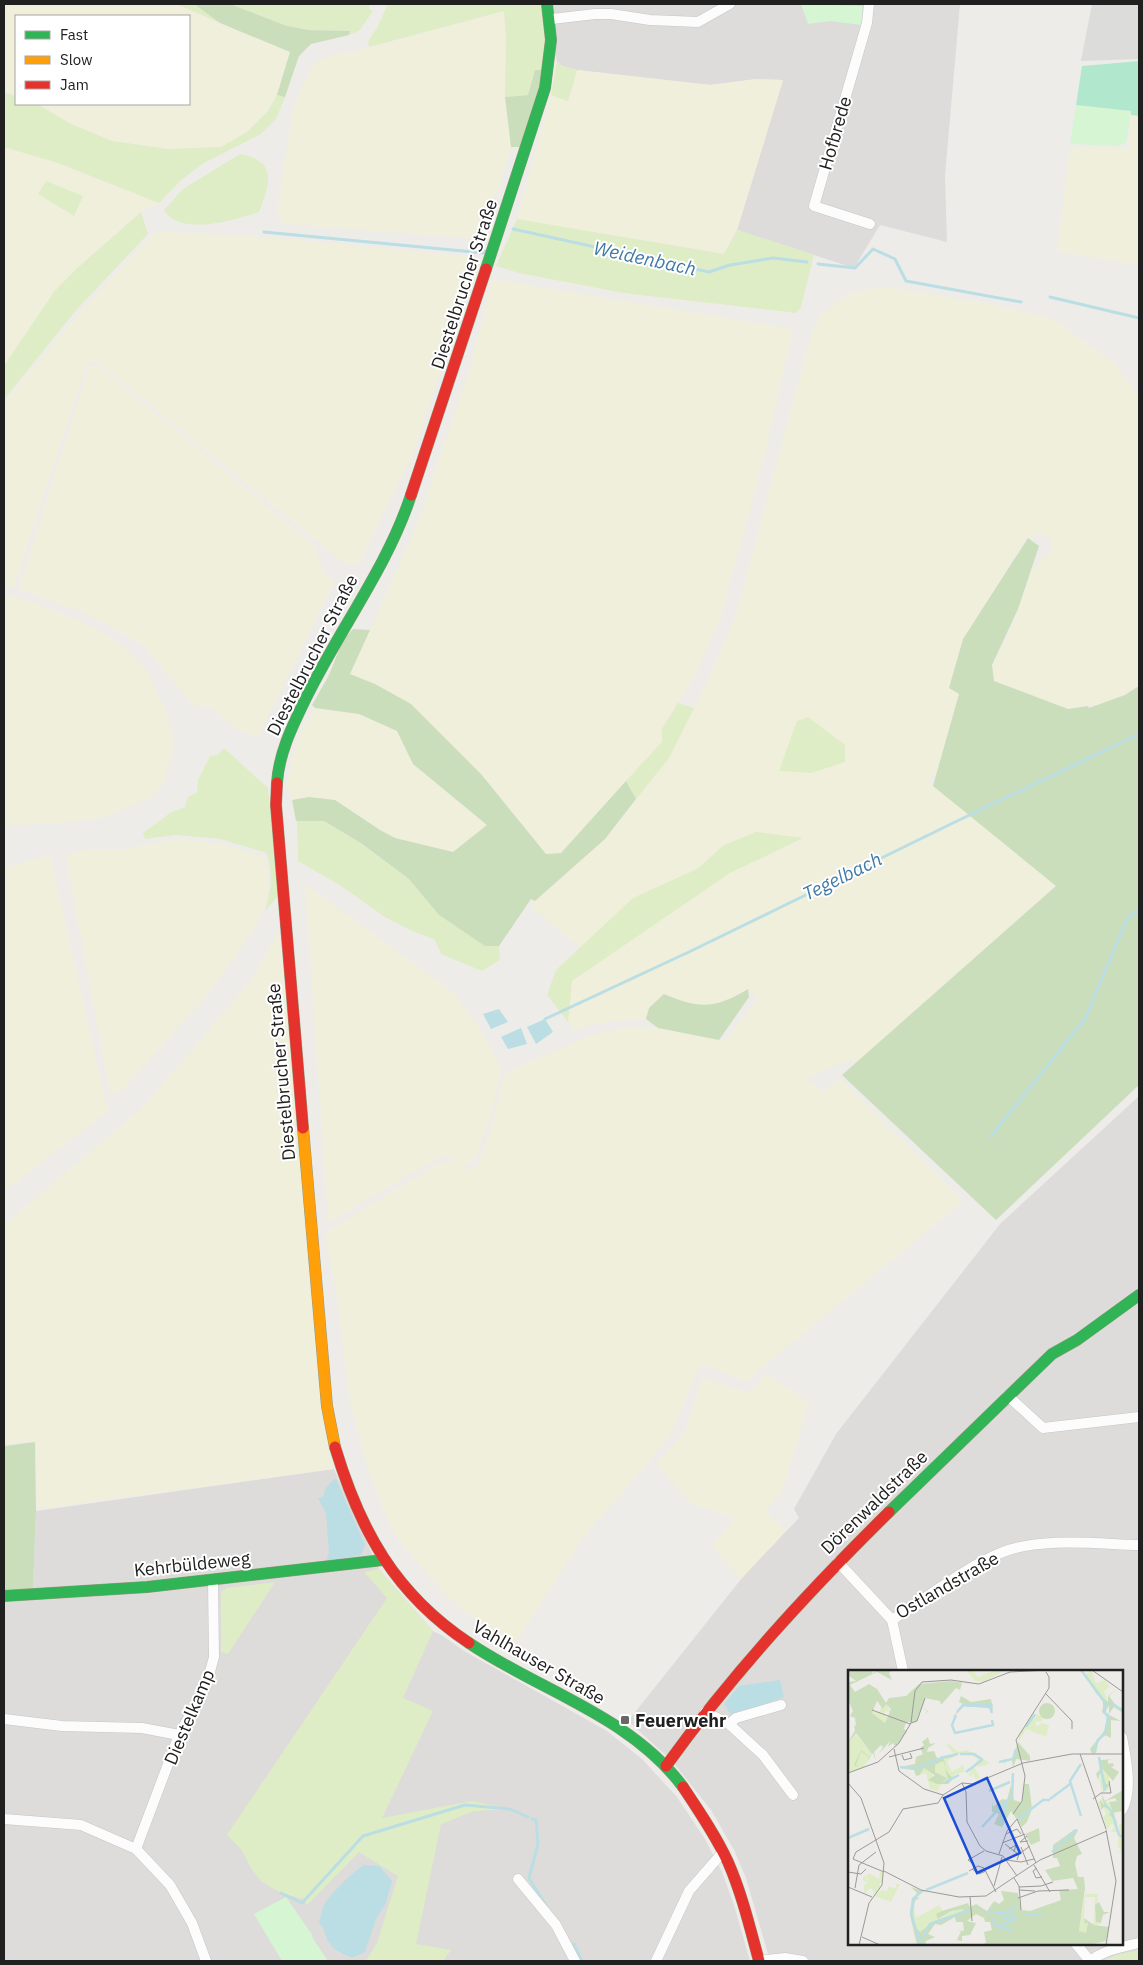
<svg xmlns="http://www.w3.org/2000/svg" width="1143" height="1965" font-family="'IBM Plex Sans',sans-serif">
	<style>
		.residential { fill: #dddcda; fill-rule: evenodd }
		.religious { fill: #dcdcda }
		.farmland { fill: #f0efdb }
		.grass { fill: #deedc6 }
		.forest { fill: #cadebc }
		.park { fill: #d5f5d3 }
		.pitch { fill: #b1e8cd }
		.water { fill: #badee3 }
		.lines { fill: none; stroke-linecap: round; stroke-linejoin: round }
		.stream { stroke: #badee3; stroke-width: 3 }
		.street-casing { stroke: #c7c6c5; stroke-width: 11 }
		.fast-casing { stroke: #99997f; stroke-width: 12 }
		.slow-casing { stroke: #99997f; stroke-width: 12 }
		.jam-casing { stroke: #99997f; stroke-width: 12 }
		.street { stroke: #fcfcfc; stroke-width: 10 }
		.fast { stroke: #30b455; stroke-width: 11 }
		.slow { stroke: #ff9f0a; stroke-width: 11 }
		.jam { stroke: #e5322d; stroke-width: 11 }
		.poi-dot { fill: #686766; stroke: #fff; stroke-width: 2 }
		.labels { text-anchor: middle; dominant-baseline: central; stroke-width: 4; stroke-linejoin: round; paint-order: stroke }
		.street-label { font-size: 18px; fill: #202020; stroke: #fff }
		.poi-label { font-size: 18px; font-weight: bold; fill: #202020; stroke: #fff; text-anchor: start }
		.water-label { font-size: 19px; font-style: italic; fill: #407aa6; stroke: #fff }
		.inset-river { fill: none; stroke: #badee3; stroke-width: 2.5 }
		.inset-road { fill: none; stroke: #9c9a99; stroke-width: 1 }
		.view { fill: #1d4ed8; fill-opacity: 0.15; stroke: #1d4ed8; stroke-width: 2.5 }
		.inset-edge { fill: none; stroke: #202020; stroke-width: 2.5 }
	</style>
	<rect width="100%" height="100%" fill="#eeece9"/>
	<!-- residential -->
	<g class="residential">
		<path d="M541 4H960L945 176 947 242 880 225 854 268 737 230 783 80 757 79 710 85 577 70 562 66 557 61Z"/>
		<path d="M1139 1096V1961H770L746 1878 734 1850 711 1810 672 1761 628 1721 746 1573 799 1518 794 1509 836 1434 1000 1224ZM849 1671H1122V1944H849Z"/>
		<path d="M334 1469 379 1569 433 1631 443 1636 464 1651 607 1731 642 1759 677 1797 705 1839 722 1872 734 1905 750 1961H4V1593L33 1588 36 1511Z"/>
	</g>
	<!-- religious -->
	<path class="religious" d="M1092 4H1139V59L1081 61Z"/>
	<!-- farmland -->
	<g class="farmland">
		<path d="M4 4H176L290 52 277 95 268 111 247 132 221 147 168 149 112 141 71 124 37 104H189V16H16V96L4 92Z"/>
		<path d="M504 11 506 35 505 97 511 147 500 184 477 239 284 224 277 213 292 115 296 99 314 64 332 55 365 49Z"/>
		<path d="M577 70 710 85 757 79 783 80 737 230 724 254 517 219 551 95 568 101Z"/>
		<path d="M1131 115 1139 116V265L1057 251 1070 148H1129Z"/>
		<path d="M4 147 58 163 159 203 141 212 54 292 4 366Z"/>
		<path d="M156 231 276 238 478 257 413 454 360 561 354 566 344 563 95 360 87 363 14 587 4 586V402L75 318Z"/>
		<path d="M492 279 793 329 761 469 721 615 695 676 662 729V742L561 853 546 854 481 774 411 704 350 674 417 525 472 361Z"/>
		<path d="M884 287 990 304 1053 319 1114 363 1139 396V686L1112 702 1068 709 1023 694 994 681 992 665 1011 629 1033 568 1052 551V540L1038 533 1025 540 963 639 949 688 959 694 938 770 927 783 933 786 1056 885 861 1059 845 1062 805 1079 824 1092 840 1078 963 1201 746 1381 700 1364 671 1434 620 1496 584 1536 511 1650 447 1596 398 1540 383 1510 363 1452 350 1402 338 1303 325 1233 439 1163 453 1162 458 1165 451 1156 439 1157 328 1223 305 884 454 993 478 1026 502 1069 491 1113 473 1163 461 1168 463 1170 477 1167 491 1129 504 1076 520 1066 592 1035 629 1027 662 1028 725 1041 758 998 748 989 729 1001 707 1006 681 1002 664 994 649 1008 646 1019 598 1023 573 1030 568 1022 571 981 730 873 802 839 724 845 697 869 633 898 581 948 530 906 605 839 669 758 710 676 736 615 812 332 822 314 851 293Z"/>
		<path d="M89 366H98L317 548 318 561 323 571 334 582 258 737 237 730 210 706 195 707 142 644 82 612 19 589Z"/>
		<path d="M4 595 24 599 82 622 108 636 130 652 147 672 166 710 172 733 173 750 162 786 149 798 106 817 60 823 4 826Z"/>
		<path d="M315 708 359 714 397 731 413 764 487 825 453 852 395 838 309 797 292 800 286 785 298 735Z"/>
		<path d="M183 839 225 845 265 858 268 870V891L262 914 244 944 204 999 120 1092 110 1093 66 857 84 850 127 849 154 843Z"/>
		<path d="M50 855 108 1111 4 1192V868Z"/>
		<path d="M279 931 334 1469 37 1509 36 1441 4 1444V1225L141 1109 251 981Z"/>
		<path d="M766 1374 809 1402 782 1491 765 1511 786 1531 741 1579 712 1546 735 1518 692 1504 656 1464 685 1432 702 1378 750 1393Z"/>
	</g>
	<!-- grass -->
	<g class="grass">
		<path d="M176 4H194L220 23Z"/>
		<path d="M230 4H369V9L373 11 359 31 349 35 350 31 309 30 287 26Z"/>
		<path d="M388 4H541L547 24 544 70H535L528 95 505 97 506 35 504 11 369 47 368 41 377 28Z"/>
		<path d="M557 61 562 66 577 70 568 101 551 95Z"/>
		<path d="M4 92 16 96V104H37L71 124 112 141 168 149 221 147 247 132 268 111 277 95 285 97 276 119 261 134 204 163 181 180 159 203 58 163 4 147Z"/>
		<path d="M240 154C278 161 270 184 259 212 235 220 180 237 164 210L183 189Z"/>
		<path d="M46 181 83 196 74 216 38 194Z"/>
		<path d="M141 212 148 234 78 308 4 399V366L54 292 74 271Z"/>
		<path d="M517 219 724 254 737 230 814 255 801 307 796 313 623 293 519 273 496 266Z"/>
		<path d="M678 703 694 708 669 758 636 799 626 781 662 742V729Z"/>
		<path d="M808 717 845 745V762L811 773 779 771 797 721Z"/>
		<path d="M224 748 268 788 279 895 265 911C271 889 273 877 267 853L220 839 176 835 145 839 143 833 170 813 185 807 188 797 197 792 198 780 210 756 218 755Z"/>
		<path d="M297 821H324L361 844 409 879 439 915 485 946H499L500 960 482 971 441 954 435 940 408 929 385 917 341 886 298 861Z"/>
		<path d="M756 832 803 838 730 873 572 981 568 1022 547 995 556 970 633 898 697 869 724 845Z"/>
		<path d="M379 1569 433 1631 403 1698 433 1711 382 1818 472 1801 510 1809 474 1811 441 1824 416 1944 451 1950 443 1961H366L377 1943 398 1876 359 1852 307 1905 304 1899 281 1893 261 1881 251 1868 241 1849 227 1835 387 1598 364 1572Z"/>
		<path d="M275 1582 228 1654 221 1652V1592L227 1588Z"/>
		<path d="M1139 1950V1961H1103L1116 1955Z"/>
	</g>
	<!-- forest -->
	<g class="forest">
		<path d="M194 4H230L287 26 309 30 350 31 349 35 311 44 299 56 285 97 277 95 290 52 220 23Z"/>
		<path d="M535 70H544L523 147H511L505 97 528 95Z"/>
		<path d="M1028 538 1039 546 1018 609 992 665 994 681 1068 709 1088 706 1089 708 1125 695 1139 686V1085L996 1220 842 1075 1056 886 933 786 959 694 949 688 963 639Z"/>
		<path d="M353 629 370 630 350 674 375 684 411 704 481 774 546 854 561 853 626 781 636 799 605 839 535 901 531 899 499 946H485L439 915 409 879 362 844 324 821H296L292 800 309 797 335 800 380 830 395 838 453 852 487 825 413 764 397 731 359 714 315 708 312 705 329 675 343 640Z"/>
		<path d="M748 989 749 997 719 1040 658 1028 646 1019 649 1008 664 994C699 1009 715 1009 748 989Z"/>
		<path d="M35 1442 36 1511 33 1588 4 1593V1446Z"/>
	</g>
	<!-- park -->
	<g class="park">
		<path d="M801 4 863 6 861 25 830 21 808 24Z"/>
		<path d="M1076 105 1131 111 1126 143 1118 146 1070 144Z"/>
		<path d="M286 1897 313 1936 312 1937 328 1961H282L254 1914Z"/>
	</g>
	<!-- pitch -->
	<path class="pitch" d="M1139 61V116L1131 115V111L1076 105 1082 66Z"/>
	<!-- water -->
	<g class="water">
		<path d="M499 1009 508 1022 491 1029 483 1014Z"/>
		<path d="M545 1019 553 1032 536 1044 527 1027Z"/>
		<path d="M521 1028 527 1044 508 1049 501 1037Z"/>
		<path d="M334 1479H336L365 1545 361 1555 328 1561 327 1558 329 1553 326 1513 318 1498 323 1497 326 1488Z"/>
		<path d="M780 1680 784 1697 732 1716 724 1704 739 1686Z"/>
		<path d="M364 1865 379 1866 392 1881 385 1905 376 1919 365 1952 352 1958C342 1953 334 1951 328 1941 325 1934 324 1928 319 1922 321 1917 321 1912 323 1907 329 1895 353 1872 364 1865Z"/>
	</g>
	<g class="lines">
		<!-- stream -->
		<g class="stream">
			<path d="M513 229 709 272 730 265 773 258 807 262"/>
			<path d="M264 232 484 253 485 251"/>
			<path d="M818 264 855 268 873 249 895 259 906 281 1021 302"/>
			<path d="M1050 297 1139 318"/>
			<path d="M545 1019 691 951 953 823 1139 734"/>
			<path d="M991 1136 1085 1019 1127 919 1139 910"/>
			<path d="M532 1819 536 1820 538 1844 529 1878 547 1907"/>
			<path d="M281 1893 302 1903 363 1836 465 1805 510 1809 528 1817"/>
			<path d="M574 1944 582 1961"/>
		</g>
		<defs>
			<g id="street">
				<path d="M869 4 867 23 814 206 870 224"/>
				<path d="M552 19 595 14H611L650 20 698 22 730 4"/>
				<path d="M1008 1396 1043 1428 1139 1417"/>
				<path d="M838 1562 892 1620C926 1598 967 1566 1003 1552 1042 1537 1098 1544 1139 1545"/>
				<path d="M892 1620 903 1671"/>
				<path d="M705 1712 729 1724 763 1755 793 1795"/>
				<path d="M4 1719 62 1726 142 1728 179 1735"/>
				<path d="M729 1724 736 1718 781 1705"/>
				<path d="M1122 1737C1126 1759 1133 1790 1122 1810"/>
				<path d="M4 1819 81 1825 136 1849 170 1885 192 1923 206 1961"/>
				<path d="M136 1849 179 1735 206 1686 214 1657 213 1580"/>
				<path d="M518 1879 556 1925 575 1961"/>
				<path d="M1076 1944 1090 1961"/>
				<path d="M656 1961 689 1891 723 1852"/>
				<path d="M759 1961 785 1958 803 1961"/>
				<path d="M1090 1961C1104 1950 1122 1947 1139 1943"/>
			</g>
			<g id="fast">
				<path d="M486 269 545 88 551 40 547 4"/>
				<path d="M277 783C279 752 293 725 306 698 339 630 388 566 411 495"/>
				<path d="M889 1512 1052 1354 1077 1340 1139 1295"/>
				<path d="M4 1596 147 1587 383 1560"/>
				<path d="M469 1643C538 1690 631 1716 683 1787"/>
			</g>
			<path id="slow" d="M303 1128 327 1406 335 1447"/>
			<g id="jam">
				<path d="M411 495 486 269"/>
				<path d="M277 783 276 805 303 1128"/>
				<path d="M335 1447C360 1530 395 1594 469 1643"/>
				<path d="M666 1766C733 1673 808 1592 889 1512"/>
				<path d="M683 1787C699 1811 716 1836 728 1862 742 1894 750 1928 759 1961"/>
			</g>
		</defs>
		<!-- street casing -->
		<use href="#street" class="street-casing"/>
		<!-- fast casing -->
		<use href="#fast" class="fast-casing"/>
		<!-- slow casing -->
		<use href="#slow" class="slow-casing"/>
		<!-- jam casing -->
		<use href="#jam" class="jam-casing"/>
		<!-- street -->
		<use href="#street" class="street"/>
		<!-- fast -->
		<use href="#fast" class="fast"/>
		<!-- slow -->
		<use href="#slow" class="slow"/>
		<!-- jam -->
		<use href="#jam" class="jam"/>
	</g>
	<!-- markers -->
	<rect class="poi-dot" x="620" y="1715" width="10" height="10" rx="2.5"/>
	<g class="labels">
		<!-- street labels -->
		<g class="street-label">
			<text transform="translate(835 133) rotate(-74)">Hofbrede</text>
			<text transform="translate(464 284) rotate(-72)">Diestelbrucher Straße</text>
			<text transform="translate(312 655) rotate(-63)">Diestelbrucher Straße</text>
			<text transform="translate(281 1072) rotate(-95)">Diestelbrucher Straße</text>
			<text transform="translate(874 1502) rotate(-44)">Dörenwaldstraße</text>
			<text transform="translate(192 1564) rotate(-6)">Kehrbüldeweg</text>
			<text transform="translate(947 1585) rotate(-30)">Ostlandstraße</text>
			<text transform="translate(539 1662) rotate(30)">Vahlhauser Straße</text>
			<text transform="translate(189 1717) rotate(-67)">Diestelkamp</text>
		</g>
		<!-- poi labels -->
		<g class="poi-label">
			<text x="635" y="1720">Feuerwehr</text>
		</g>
		<!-- water labels -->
		<g class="water-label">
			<text transform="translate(645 258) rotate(12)">Weidenbach</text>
			<text transform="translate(842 876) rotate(-26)">Tegelbach</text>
		</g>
	</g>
	<!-- overview -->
	<g transform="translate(848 1670)">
		<rect width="275" height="275" fill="#eeece9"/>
		<path d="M125 0 130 7 148 0H158L135 12 127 11 119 1ZM243 0 248 13 257 10 262 17 256 21 260 32 246 21 237 5ZM37 30 43 43 38 40 36 44 40 48 37 53 23 42H31ZM188 44 195 47 194 51 187 52 189 57 193 53 201 55 198 67 178 59 170 73 172 62ZM7 63 24 84 15 98 0 102V66L2 70ZM101 74 110 82 119 80 144 94 138 93 140 95 126 97 132 107 128 110 126 105 123 103 125 107 120 105 130 89 119 83 111 84 99 91 104 102 115 95 117 102 107 104 104 109 97 100 100 110 93 113 99 108 87 102V95L95 91 98 96 96 89 106 84 98 75ZM76 97 85 102 84 111 100 113 92 115 90 121 82 119 78 103 73 105ZM253 97 261 103 262 118 257 121 258 116 256 112 254 122 251 110 243 116 252 109ZM254 128 256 137H260L257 133 261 132 264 140 260 148 262 145 268 151 263 144 270 142 266 144 271 155 275 153V182L269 183 274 180 270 177 271 155 269 153 266 156H269V162H262L266 158 264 153 259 160 255 147 258 144 253 130 252 139 249 134ZM32 202H35L34 212 31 214 33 216 26 225 24 218 19 220 18 216 19 224 16 222V215L19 213 15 210 16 205 22 213 18 206 21 203 31 209ZM48 214H52L43 232 26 226 33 220 39 221 40 217 48 218ZM237 224H250L248 252 253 253 242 258 246 252 247 227H237L236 251 240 252 238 263 231 262ZM91 235 95 241 89 244 91 249 103 241 118 238 113 243 88 250 72 263 68 258 65 243 66 238 68 248Z" fill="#deedc6"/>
		<path d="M0 0H25L24 4 29 0H44L41 3 44 10 29 2 2 15 7 22 21 14 29 19 38 33 41 28 58 26 71 14 103 11 130 15 114 13 112 20 108 18 93 35 92 31 77 28 74 37 80 41 77 45 79 41 74 37 68 52H58L56 59 59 61 48 77 45 73 40 77 42 71 31 84 35 77 33 75 26 82 28 91 25 83 19 92 21 87 18 85 17 90 18 85 13 81 8 95 11 97 6 95 13 80 22 87 24 84 8 63 0 73 7 60 6 55 8 56 7 48 2 46 5 41 0 30V12L8 11 0 5ZM29 31 35 39 38 34 43 39 37 53 24 43ZM267 20 261 26 269 37 275 38V43L266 37 261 44V35L257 43 273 51 263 50V68L257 65 251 69 248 83 244 84 242 79 256 61 259 47 254 42 256 32 246 21 260 32V26ZM113 26 123 32 143 29 145 41 142 37 116 36 104 48 115 34 111 32ZM191 41a8 8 0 1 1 16 0a8 8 0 1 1-16 0ZM80 67 82 74 88 73 80 78 79 82 86 81 89 88 107 86 96 89 98 98 95 91 87 95V102L99 108 94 113 100 110 97 99 105 109 100 114H89L80 110 87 105 76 98 72 105 68 106 66 100 52 97 67 94 68 87 75 84 72 78 76 75 74 72ZM170 72 182 86V91L168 89 165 98 164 90 158 91 156 95 157 90 165 88ZM250 87 253 90 266 89 260 90V94L265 93 266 96 263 97 271 102 265 111 253 97 258 114H262L255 123 256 110 252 103 250 110 248 104 252 99ZM176 114H181L184 139 179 152 174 157 163 141 154 157 146 154 151 144 144 142V131L145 137 154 129 159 130 163 115 166 130 174 133ZM275 120V141L264 143 267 152 262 145 260 147 264 140 261 132 269 131 267 128 260 130 257 132 261 139 256 137 253 140 252 130 256 135 253 123 257 131ZM191 158 192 171 183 175 177 164ZM227 159 230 160 226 168 234 184 229 186 227 194 230 207H236L237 218 231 261 238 263 240 252 237 254 236 248 246 255 261 257 258 271 241 275H132L138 273 136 262 144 260 142 252H137L136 248 128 244 119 251 128 253 122 265 114 266V275V271L109 270 113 261 108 260 116 261 115 252H108L107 247 93 255 87 254 80 264 87 267 78 271 77 275H69L62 245 65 230 69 223 63 217 78 222H72L67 228 72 227 67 231 65 243 68 258 72 262 88 250 113 243 116 239 103 241 90 249 88 244 94 241 120 233 122 237 128 234 139 241 146 231 151 234 156 230 153 221 170 223 173 240 182 241 213 230 211 220 230 219 225 208 204 211 197 200 212 196 209 188H205V175ZM251 232 256 242H262L255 245 253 253 248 252 247 235Z" fill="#cadebc" fill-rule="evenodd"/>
		<path class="inset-river" d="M233 0 256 31 257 43 260 45 258 63 250 70 245 82M259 35 265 34 275 41M119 36 143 34 144 37M109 42 115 35 142 37 144 43M108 45 104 55 107 63 145 55 144 50M178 57 187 44M112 84H126L135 90M251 87 257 121M92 88 110 84M151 92 165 89 168 79M233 94 222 111 233 146M52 97 67 99 91 89M118 102 134 90M97 112 111 105M141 121 162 112M160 129 164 127 165 103M202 129 222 114M257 134 264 142 271 165 275 167M170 149 195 130H202M153 154 159 131M134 157 159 130M0 168 21 159M204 182 229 160M78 220 120 203M138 243 148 242 157 248 168 246M150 243 164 241 167 236M177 244 193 245M144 248 148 256 165 261M152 256 169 248M71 269 63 244 65 229 74 221M70 275 82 254 121 240"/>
		<path class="inset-road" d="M244 0 275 22M197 23 224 51V59M24 40 62 54M63 53 69 51 77 28M46 79 51 101 76 119 95 125M232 84 258 159M54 85 56 90 64 88 62 83M41 87 76 78M0 103 30 92 51 73 63 53 67 21 74 12 103 10 131 14 162 2 200 0M0 113 13 128 36 193 34 215 21 233 11 275M114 113 118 122 119 152 132 176 138 181 155 186 169 206M245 129 253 123H263L261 111M165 144 174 131 177 106 168 70 201 18V7L198 2M158 164 169 159 173 164M179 166 172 172 180 171M154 173 177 164M157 174 170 184M173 177 180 195M161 179 168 175 166 182M151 184 159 161 169 149 188 193M158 190 173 192 186 189M169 190 171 184 182 176M124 193 120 190 136 181M186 195 202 222M189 198 185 201 188 208 194 207M124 199 131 204 138 201M36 201 73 220 111 227 138 226 192 190 259 161M121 201 130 196 136 198 148 222M0 202 13 204 18 199M36 202 5 189 8 182 41 162 55 139 90 133 95 125 114 113 125 114 175 93 224 84H275M166 208 171 216 173 240M146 216 154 187M0 217 24 227M171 217 193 216 205 212M7 218 11 195 28 182M171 220 187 221M122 227 124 251M170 228 190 221 221 220M14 267 32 275M258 275 268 211 258 160"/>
		<path class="view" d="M139 108 172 183 129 203 96 128Z"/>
		<rect width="275" height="275" class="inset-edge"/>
	</g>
	<!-- border -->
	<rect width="1143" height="1965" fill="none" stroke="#202020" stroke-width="10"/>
	<!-- legend -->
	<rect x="15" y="15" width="175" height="90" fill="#ffffff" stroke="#a6a6a6"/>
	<rect x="25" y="31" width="25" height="8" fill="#30b455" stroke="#a6a6a6"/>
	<text x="60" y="40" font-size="15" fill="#202020">Fast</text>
	<rect x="25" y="56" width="25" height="8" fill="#ff9f0a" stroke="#a6a6a6"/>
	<text x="60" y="65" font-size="15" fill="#202020">Slow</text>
	<rect x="25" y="81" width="25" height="8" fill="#e5322d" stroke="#a6a6a6"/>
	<text x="60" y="90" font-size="15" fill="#202020">Jam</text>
</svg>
